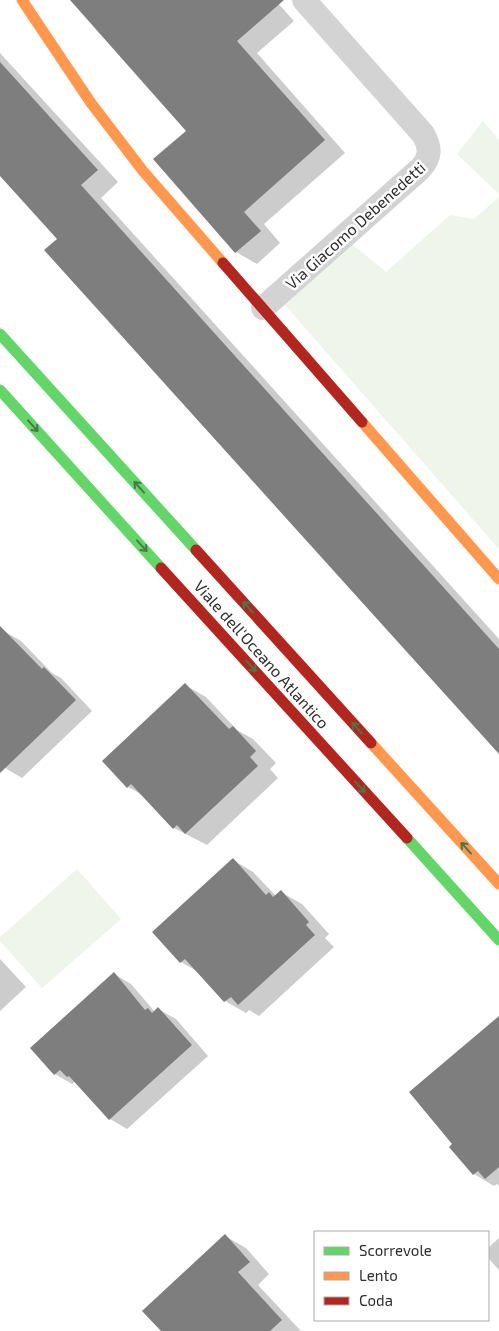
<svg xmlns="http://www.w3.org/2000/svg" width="499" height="1331" font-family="'Exo 2',sans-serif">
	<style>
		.green { fill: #f0f5eb }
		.shadow { fill: #0003 }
		.building { fill: #7e7e7e }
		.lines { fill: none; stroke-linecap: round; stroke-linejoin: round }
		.street { stroke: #d3d3d3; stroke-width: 24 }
		.fast { stroke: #63d668; stroke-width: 11 }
		.slow { stroke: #ff974d; stroke-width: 11 }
		.jam { stroke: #b3261e; stroke-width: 11 }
		.oneway { stroke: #467a48 }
		.labels { text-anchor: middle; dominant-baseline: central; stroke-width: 5; stroke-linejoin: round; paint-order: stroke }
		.street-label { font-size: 16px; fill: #2e2e2e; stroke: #fff }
	</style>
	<rect width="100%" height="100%" fill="#fff"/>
	<!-- green -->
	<g class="green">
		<path d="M483 121 499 140V194L457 154Z"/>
		<path d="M499 197V549L285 305 351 243 386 272 450 215 474 219Z"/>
		<path d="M77 869 121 919 42 988 0 941V937Z"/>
	</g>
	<!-- shadow -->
	<g class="shadow">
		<path d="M72 0H275L294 21 257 53 345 153 264 224 280 243 257 264 236 252 155 159 187 131Z"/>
		<path d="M0 53 118 182 101 198 499 639V752L59 239 0 175Z"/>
		<path d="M4 631 21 641 52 673 61 678 92 711 22 778 5 768 0 763V635Z"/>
		<path d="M185 685 206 697 237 730 253 739 276 763 270 769 278 778 207 845 174 828 144 796 128 787Z"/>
		<path d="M233 860 253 872 276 896 281 892 302 904 329 934 325 938 334 947 259 1016 249 1010 246 1013 225 1001 200 973 181 962Z"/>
		<path d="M0 959 26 987 0 1011Z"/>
		<path d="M114 974 131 984 155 1012 158 1009 176 1019 208 1056 127 1129 110 1119 76 1081 72 1084 55 1074 31 1048Z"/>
		<path d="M499 1025V1186L497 1184 494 1186 474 1174 451 1147 454 1144Z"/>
		<path d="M225 1236 246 1248 269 1274 258 1285 301 1331H162Z"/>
		<path d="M499 1238V1270L488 1258V1248Z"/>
	</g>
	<!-- building -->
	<g class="building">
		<path d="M70 0H284L237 41 325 140 244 212 261 231 235 253 153 159 186 131Z"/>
		<path d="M0 62 98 170 81 185 499 649V754L44 250 57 239 0 176Z"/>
		<path d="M0 626 42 669 44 667 76 700 0 773Z"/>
		<path d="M185 683 229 729 233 726 256 751 250 757 258 766 185 834 177 825 173 829 131 784 127 788 102 761Z"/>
		<path d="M233 858 266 895 269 892 273 897 281 890 309 922 306 925 315 935 238 1005 231 997 224 1002 185 959 180 963 152 932Z"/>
		<path d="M114 972 145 1010 148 1008 152 1013 158 1007 192 1045 109 1120 69 1076 67 1077 60 1070 54 1075 30 1048Z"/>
		<path d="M499 1016V1167L485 1179 478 1171 473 1175 449 1147 452 1144 409 1092Z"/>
		<path d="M225 1234 250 1262 238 1272 282 1320 270 1331H161L142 1311Z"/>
	</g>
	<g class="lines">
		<!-- street -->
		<path class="street" d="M263 308 420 169C431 157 431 148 423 134L304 0"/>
		<!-- fast -->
		<g class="fast">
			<path d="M0 334 196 550"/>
			<path d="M0 390 161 568"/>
			<path d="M407 838 499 940"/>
		</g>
		<!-- slow -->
		<g class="slow">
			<path d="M22 0 91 103 143 171 223 263"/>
			<path d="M362 422 499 579"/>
			<path d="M371 743 499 884"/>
		</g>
		<!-- jam -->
		<g class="jam">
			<path d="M223 263 362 422"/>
			<path d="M196 550 371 743"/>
			<path d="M161 568 407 838"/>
		</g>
	</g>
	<!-- one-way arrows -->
	<defs><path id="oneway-shaft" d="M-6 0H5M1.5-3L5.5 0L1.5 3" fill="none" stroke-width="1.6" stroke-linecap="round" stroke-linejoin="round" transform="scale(1.25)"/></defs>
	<g class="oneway">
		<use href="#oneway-shaft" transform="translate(33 426) rotate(48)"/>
		<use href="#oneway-shaft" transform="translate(139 487) rotate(-132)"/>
		<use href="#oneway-shaft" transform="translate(142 546) rotate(48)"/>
		<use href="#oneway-shaft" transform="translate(248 607) rotate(-132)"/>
		<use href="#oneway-shaft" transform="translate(251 666) rotate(48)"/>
		<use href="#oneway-shaft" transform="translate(357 728) rotate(-132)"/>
		<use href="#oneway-shaft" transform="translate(360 787) rotate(48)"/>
		<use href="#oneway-shaft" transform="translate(466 848) rotate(-132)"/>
	</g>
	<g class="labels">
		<!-- street labels -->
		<g class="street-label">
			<text transform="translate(355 225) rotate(-42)">Via Giacomo Debenedetti</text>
			<text transform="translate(262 654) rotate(48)">Viale dell'Oceano Atlantico</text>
		</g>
	</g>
	<!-- legend -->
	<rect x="314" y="1231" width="175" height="90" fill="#ffffff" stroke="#ababab"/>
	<rect x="324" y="1247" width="25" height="8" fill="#63d668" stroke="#ababab"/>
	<text x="359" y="1256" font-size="15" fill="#2e2e2e">Scorrevole</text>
	<rect x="324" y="1272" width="25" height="8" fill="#ff974d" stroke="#ababab"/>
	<text x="359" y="1281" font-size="15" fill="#2e2e2e">Lento</text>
	<rect x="324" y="1297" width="25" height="8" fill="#b3261e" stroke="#ababab"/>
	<text x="359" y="1306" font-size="15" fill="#2e2e2e">Coda</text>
</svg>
